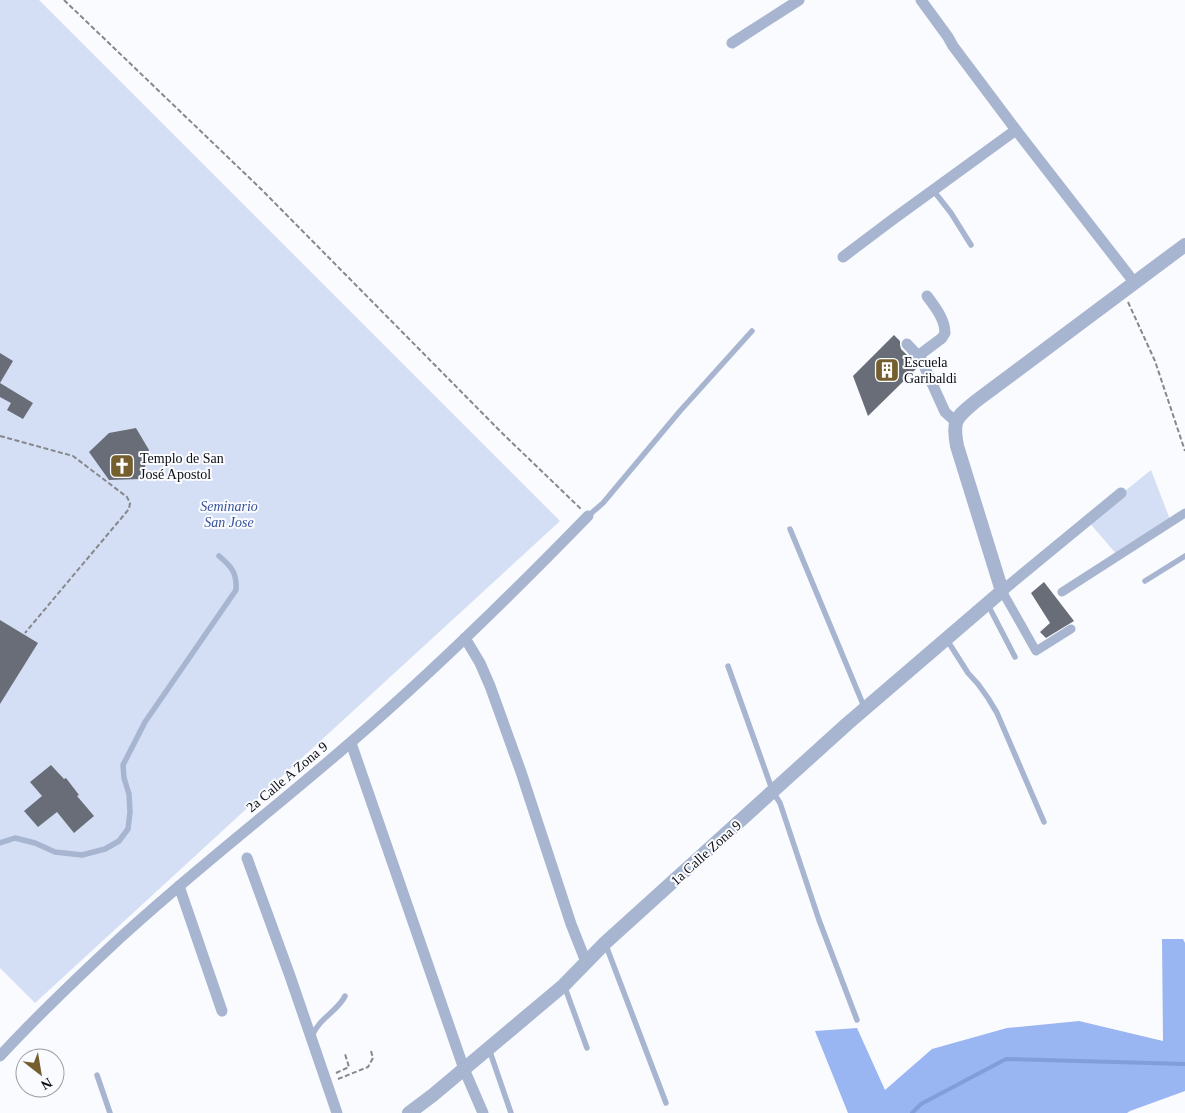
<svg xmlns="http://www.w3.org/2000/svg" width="1185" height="1113" font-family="Georgia,serif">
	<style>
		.green { fill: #d4dff5 }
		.forest { fill: #99b5f2 }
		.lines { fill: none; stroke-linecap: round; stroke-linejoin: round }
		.stream { stroke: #829ed9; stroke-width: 4 }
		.building { fill: #686d78 }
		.path { stroke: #87888c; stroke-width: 2; stroke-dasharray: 5 2.5; stroke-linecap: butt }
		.service { stroke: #a7b5d0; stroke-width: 5.5 }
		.pedestrian { stroke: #a7b5d0; stroke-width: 9 }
		.minor { stroke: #a7b5d0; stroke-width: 11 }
		.tertiary { stroke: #a7b5d0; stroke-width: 14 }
		.labels { text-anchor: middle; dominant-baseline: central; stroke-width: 4; stroke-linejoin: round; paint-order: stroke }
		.poi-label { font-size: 14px; fill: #0c0e12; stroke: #fafbfe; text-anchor: start }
		.park-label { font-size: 14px; font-style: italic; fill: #35529b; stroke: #fafbfe }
		.street-label { font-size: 14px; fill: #0c0e12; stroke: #fafbfe }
	</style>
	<rect width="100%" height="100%" fill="#fafbfe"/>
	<!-- green -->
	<g class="green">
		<path d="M0 0H39L560 521 35 1003 0 968Z"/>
		<path d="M1151 470 1171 522 1118 556 1088 521Z"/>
	</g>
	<!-- forest -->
	<path class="forest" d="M1162 939H1183L1185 943V1091L1130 1111 1127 1113H848L815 1031 857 1028 885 1090 932 1049 1007 1028 1079 1021 1163 1041Z"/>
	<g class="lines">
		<!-- stream -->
		<path class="stream" d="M912 1113 921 1104 1006 1059 1185 1064"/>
	</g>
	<!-- building -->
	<g class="building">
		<path d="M894 335 900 341V345L901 349 915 363 917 368 868 416 853 376Z"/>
		<path d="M0 353 13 361 0 383Z"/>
		<path d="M0 383 33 403 23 419 7 410 11 403 0 397Z"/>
		<path d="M136 428 149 450 142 479 109 480 89 452 109 433Z"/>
		<path d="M1044 582 1074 621 1046 638 1040 632 1050 623 1031 593Z"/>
		<path d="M0 620 38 643 0 704Z"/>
		<path d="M51 765 64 779 66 778 79 795 77 796 94 816 74 833 57 812 38 827 24 811 42 796 30 782Z"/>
	</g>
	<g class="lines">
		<!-- path -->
		<g class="path">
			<path d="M64 0 261 189 502 433 581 509"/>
			<path d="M1128 302 1155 361 1185 451"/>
			<path d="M0 436 73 456 127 497 130 503 129 509 25 633"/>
			<path d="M336 1073 349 1067 345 1054"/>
			<path d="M338 1079 368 1067 373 1058 371 1051"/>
		</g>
		<!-- service -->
		<g class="service">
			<path d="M933 190 951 213 971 245"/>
			<path d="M588 516 603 503 680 411 752 331"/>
			<path d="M790 529 865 709"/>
			<path d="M1145 581 1185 556"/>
			<path d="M987 603 1015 657"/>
			<path d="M947 640 968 673 978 684 988 698 997 713 1044 822"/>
			<path d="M728 666 773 792 780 803 819 920 857 1020"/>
			<path d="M0 843 15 838 35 843 55 852 82 855 105 849 119 841 128 829 130 812 129 794 124 778 123 765 145 722 236 590C237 573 232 567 219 556"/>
			<path d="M605 943 666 1103"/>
			<path d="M564 985 587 1048"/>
			<path d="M312 1036C320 1017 338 1011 345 996"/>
			<path d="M489 1049 511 1113"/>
			<path d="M97 1075 110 1113"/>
		</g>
		<!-- pedestrian -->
		<g class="pedestrian">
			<path d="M1002 591 1036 651 1071 629"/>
			<path d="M1062 592 1185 513"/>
		</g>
		<!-- minor -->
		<g class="minor">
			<path d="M921 0 948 37 953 46 1016 130 1134 282"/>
			<path d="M732 43 799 0"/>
			<path d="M843 257 892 220 1016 130"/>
			<path d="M907 344 921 359 945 412 955 421"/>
			<path d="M918 356 942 338 945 333C945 319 935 307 927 296"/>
			<path d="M1002 591 1121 493"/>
			<path d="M465 638 480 663 490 686 521 772 571 924 586 962"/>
			<path d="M351 743 464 1069 483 1113"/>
			<path d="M247 858 290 976 337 1113"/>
			<path d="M179 886 222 1011"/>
			<path d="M0 1056C38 1015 79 976 120 938 194 870 274 809 350 743 433 672 512 594 588 516"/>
		</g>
		<!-- tertiary -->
		<path class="tertiary" d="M409 1113 433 1095 564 985 605 943 847 724 1002 591 957 446C952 419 956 418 976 401L1185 245"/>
	</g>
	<!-- icons -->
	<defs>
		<symbol id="building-square" viewBox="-11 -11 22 22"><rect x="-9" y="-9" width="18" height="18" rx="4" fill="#755f2f" stroke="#fafbfe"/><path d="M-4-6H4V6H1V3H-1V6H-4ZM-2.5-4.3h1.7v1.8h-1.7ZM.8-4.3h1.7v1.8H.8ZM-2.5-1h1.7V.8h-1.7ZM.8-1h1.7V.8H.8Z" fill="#fff"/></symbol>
		<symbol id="church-square" viewBox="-11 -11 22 22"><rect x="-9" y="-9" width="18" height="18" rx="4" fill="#755f2f" stroke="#fafbfe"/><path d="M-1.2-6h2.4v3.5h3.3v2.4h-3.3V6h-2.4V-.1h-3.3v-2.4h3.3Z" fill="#fff"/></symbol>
	</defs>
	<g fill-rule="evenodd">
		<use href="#building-square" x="873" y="356" width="28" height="28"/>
		<use href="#church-square" x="108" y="452" width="28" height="28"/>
	</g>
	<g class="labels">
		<!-- poi labels -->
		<g class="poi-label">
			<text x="904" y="362">Escuela<tspan x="904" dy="16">Garibaldi</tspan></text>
			<text x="140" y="458">Templo de San<tspan x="140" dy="16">José Apostol</tspan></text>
		</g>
		<!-- park labels -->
		<g class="park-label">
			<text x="229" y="506">Seminario<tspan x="229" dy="16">San Jose</tspan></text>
		</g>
		<!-- street labels -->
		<g class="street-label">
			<text transform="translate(287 777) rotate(-40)">2a Calle A Zona 9</text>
			<text transform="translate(706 853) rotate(-42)">1a Calle Zona 9</text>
		</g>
	</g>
	<!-- north arrow -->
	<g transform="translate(40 1073) rotate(149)"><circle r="24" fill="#fafbfe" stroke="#9b9ca0"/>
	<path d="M0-4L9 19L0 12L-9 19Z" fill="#755f2f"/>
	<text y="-8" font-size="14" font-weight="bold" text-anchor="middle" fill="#0c0e12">N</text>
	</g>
</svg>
